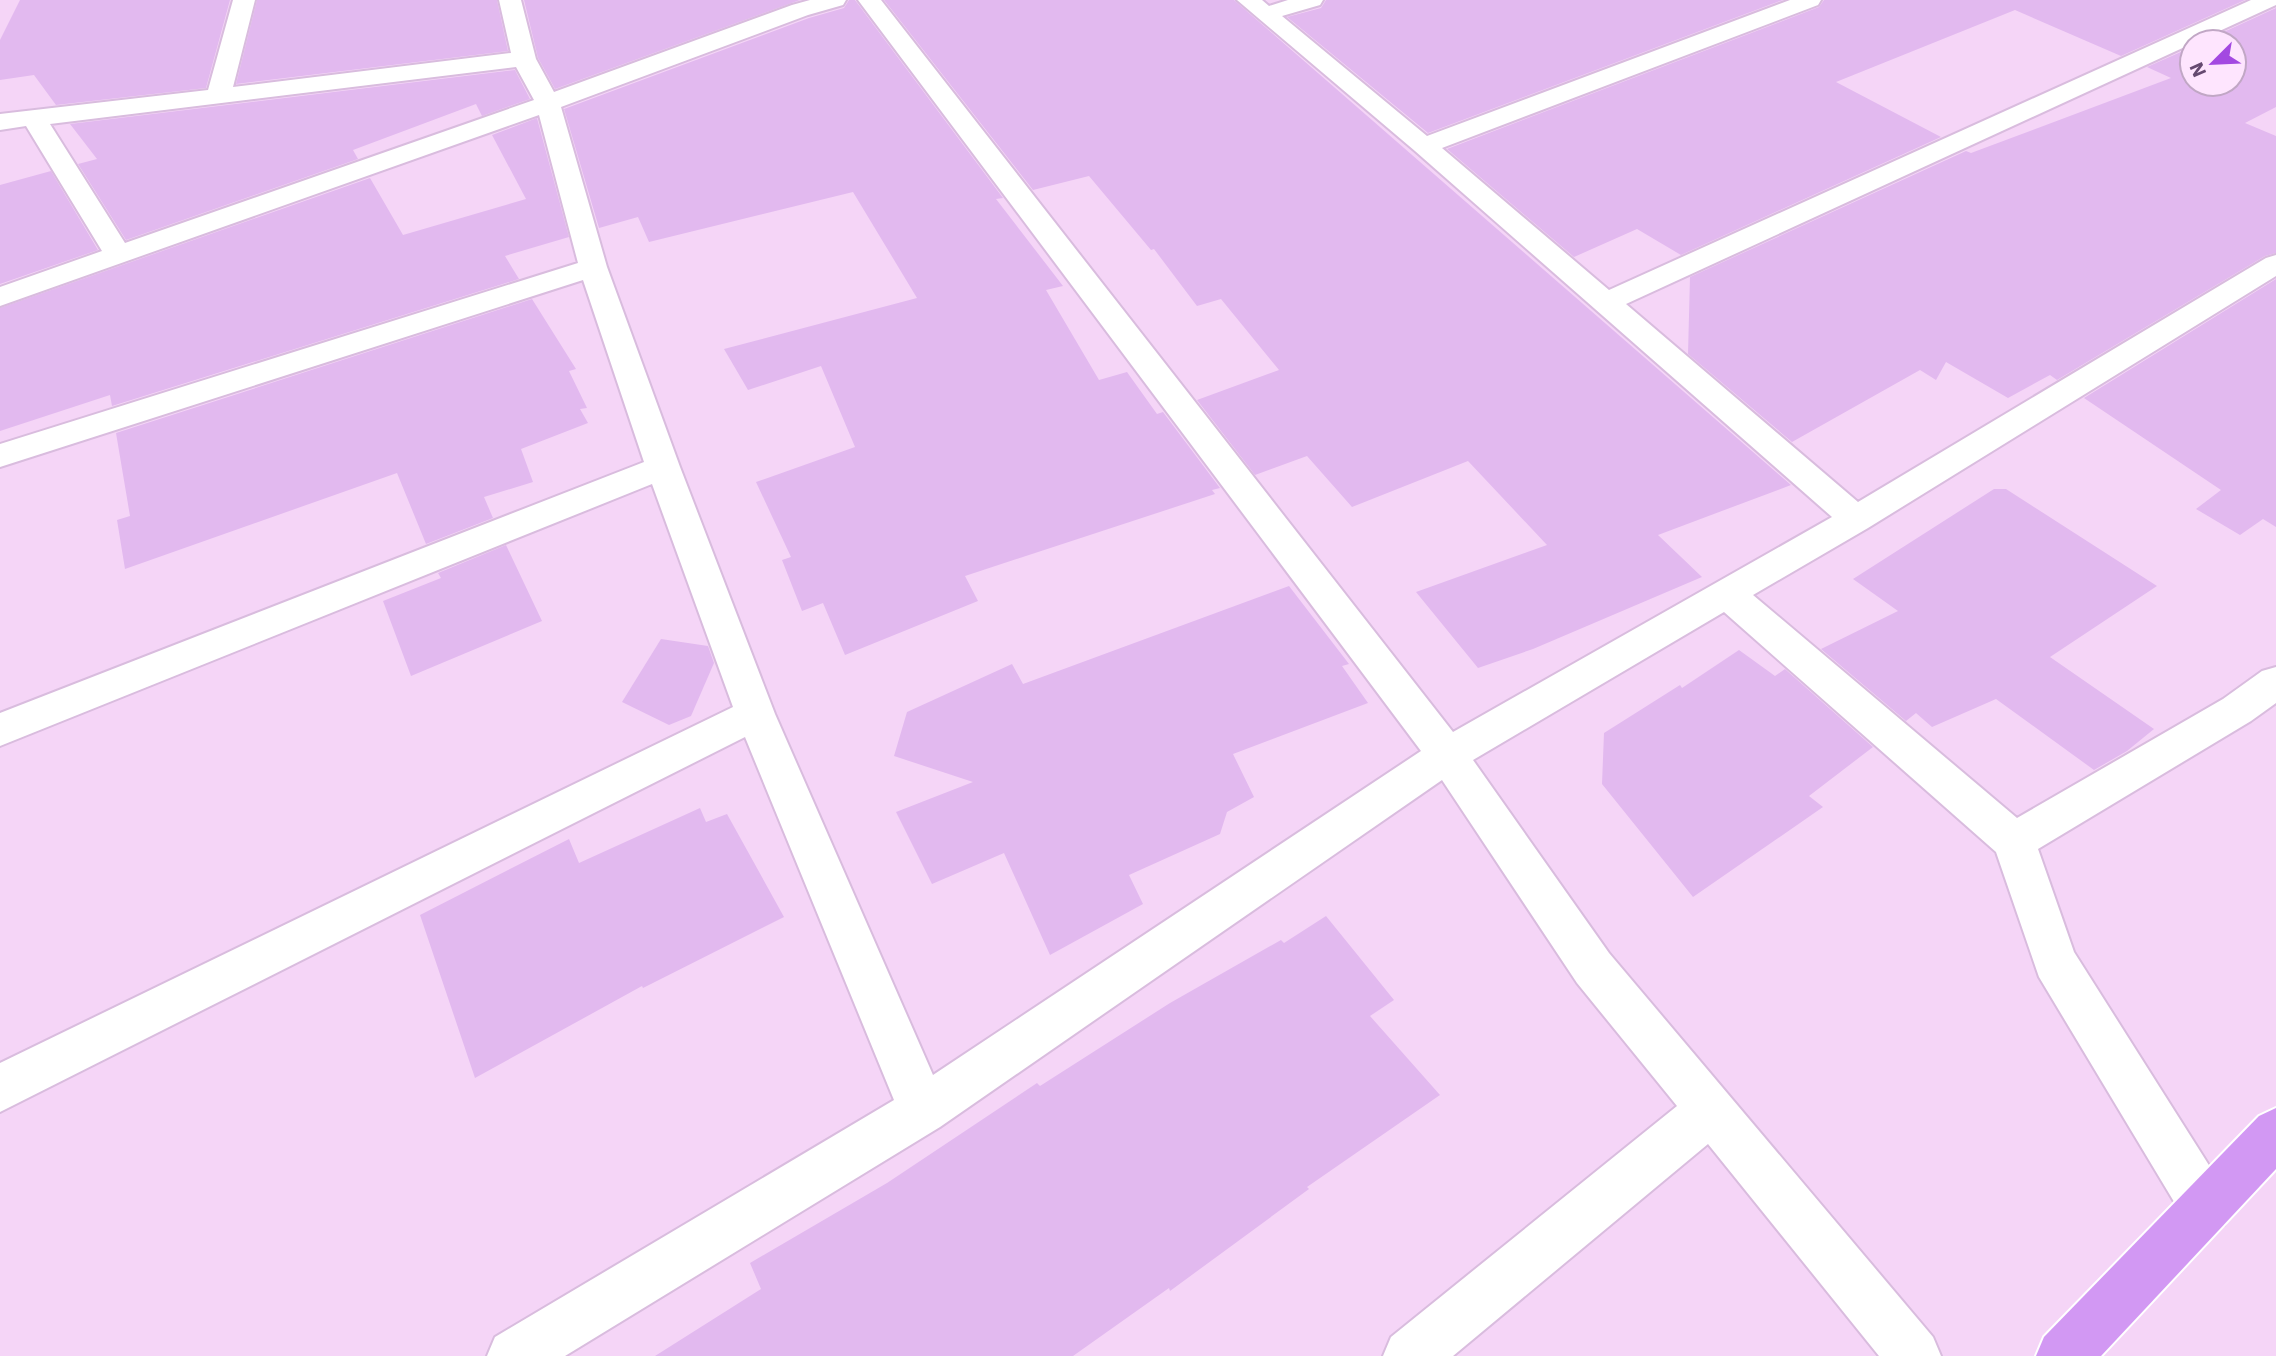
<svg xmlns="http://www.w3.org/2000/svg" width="2276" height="1356" font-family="'IBM Plex Sans',sans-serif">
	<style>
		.residential { fill: #f5d5f7; fill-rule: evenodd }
		.building { fill: #e2b9ef }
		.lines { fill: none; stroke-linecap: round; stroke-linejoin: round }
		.minor-casing { stroke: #d9bcde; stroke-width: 4 }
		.highway-casing { stroke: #fff; stroke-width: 4 }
		.minor { fill: #fff; fill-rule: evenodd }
		.highway { fill: #d298f3; fill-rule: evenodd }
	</style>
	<rect width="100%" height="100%" fill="#fae0fb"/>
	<!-- residential -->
	<path class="residential" d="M0 0H2276V1356H0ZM2192 42H2234V84H2192Z"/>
	<!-- building -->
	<g class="building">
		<path d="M20 0H230L206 88 56 105 34 75 0 80V40Z"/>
		<path d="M257 0H497L508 51 236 84Z"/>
		<path d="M524 0H800L555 89 538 58Z"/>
		<path d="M849 0H855L1003 198 996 199 1063 286 1046 290 1099 380 1127 372 1157 414 1163 412 1220 488 1212 490 1215 494 965 576 978 601 845 655 823 603 802 611 782 560 791 557 756 482 855 447 821 366 748 390 724 349 917 298 853 192 649 242 638 217 599 228 564 109 809 18 844 8Z"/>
		<path d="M884 0H1234L1791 485 1658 535 1702 577 1533 649 1478 668 1416 592 1547 545 1468 461 1352 507 1307 456 1255 475 1197 400 1279 370 1221 299 1197 306 1154 249 1151 250 1089 176 1033 190Z"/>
		<path d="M1326 0H1783L1428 133 1287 17 1321 8Z"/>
		<path d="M1824 0H2245L2121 56 2015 10 1836 82 1941 137 1681 255 1637 229 1574 257 1447 149 1819 7Z"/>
		<path d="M2276 8V107L2245 123 2276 136V253L2265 256 2057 380 2050 375 2008 398 1946 362 1936 380 1920 370 1792 442 1688 354 1690 277 1966 151 1971 153 2171 78 2147 67 2192 47V84H2234V42H2202Z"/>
		<path d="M515 70 530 99 482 116 476 104 353 150 358 159 126 240 78 164 97 159 70 124Z"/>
		<path d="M537 118 569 237 505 256 519 279 112 406 110 395 0 431V308L370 178 403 235 526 199 492 135Z"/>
		<path d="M51 171 98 250 0 284V185Z"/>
		<path d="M2276 279V527L2263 519 2240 535 2196 509 2221 490 2084 398Z"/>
		<path d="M532 299 576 369 569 371 587 408 580 409 588 423 521 449 533 482 484 497 493 518 426 544 397 473 125 569 117 520 130 516 116 433Z"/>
		<path d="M1994 489H2006L2157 586 2050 657 2154 729 2127 751 2094 770 1996 699 1932 727 1916 713 1906 721 1821 649 1898 611 1853 579Z"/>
		<path d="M506 545 542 621 411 676 383 601 441 578 438 573Z"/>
		<path d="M1289 586 1349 664 1342 666 1368 703 1233 754 1254 797 1227 812 1220 834 1129 875 1143 904 1050 955 1004 853 932 884 896 812 973 782 894 756 907 712 1012 664 1023 684Z"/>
		<path d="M661 639 708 646 714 663 691 716 669 725 622 702Z"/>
		<path d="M1739 650 1775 676 1785 669 1873 747 1809 796 1823 807 1693 897 1602 784 1604 733 1680 685 1682 688Z"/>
		<path d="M700 808 706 822 727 814 784 917 643 988 642 986 475 1078 420 915 569 839 579 863Z"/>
		<path d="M1326 916 1394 1000 1370 1016 1440 1095 1307 1187 1309 1189 1170 1291 1169 1288 1073 1356H655L761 1289 750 1263 887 1183 1037 1083 1040 1086 1170 1003 1281 940 1284 943Z"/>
	</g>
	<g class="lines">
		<defs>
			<path id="minor" d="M233 0H255L233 87 511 53 499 0H521L536 59 554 92 792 5 810 0H846L843 5 808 15 561 107 607 267 680 467 775 714 933 1075 1421 751 858 0H881L1453 732 1832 517 1415 151 1237 0H1262L1269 6 1288 0H1323L1320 5 1282 16 1427 136 1790 0H1821L1818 5 1442 148 1609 290 2251 0H2276V5L1626 304 1858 502 2266 258 2276 255V276L1868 528 1753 595 2017 818 2223 699 2262 671 2276 667V703L2251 721 2038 849 2074 952 2224 1189 2232 1207 2224 1225 2206 1233 2188 1225 2039 977 1996 852 1724 612 1473 760 1609 953 1933 1337 1941 1356H1879L1708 1144 1453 1356H1383L1391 1337 1677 1106 1577 983 1442 780 940 1127 565 1356H487L495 1337 894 1100 745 737 0 1112V1063L733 707 652 484 0 746V713L644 462 583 280 0 467V444L578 263 539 115 0 306V287L102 251 26 126 0 130V114L208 90ZM516 67 534 100 125 243 50 124Z"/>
			<path id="highway" d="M2276 1108V1169L2101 1356H2036L2044 1337 2259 1116Z"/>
		</defs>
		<!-- minor casing -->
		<use href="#minor" class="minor-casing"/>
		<!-- highway casing -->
		<use href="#highway" class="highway-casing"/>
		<!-- minor -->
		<use href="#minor" class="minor"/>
		<!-- highway -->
		<use href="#highway" class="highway"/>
	</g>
	<!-- north arrow -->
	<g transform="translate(2213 63) rotate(246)"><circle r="33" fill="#fee5fe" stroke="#c1a7c5" stroke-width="2"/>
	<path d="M0-5L12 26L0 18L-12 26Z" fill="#a349e1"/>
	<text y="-10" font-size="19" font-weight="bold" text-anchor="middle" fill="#654970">N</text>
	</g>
</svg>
